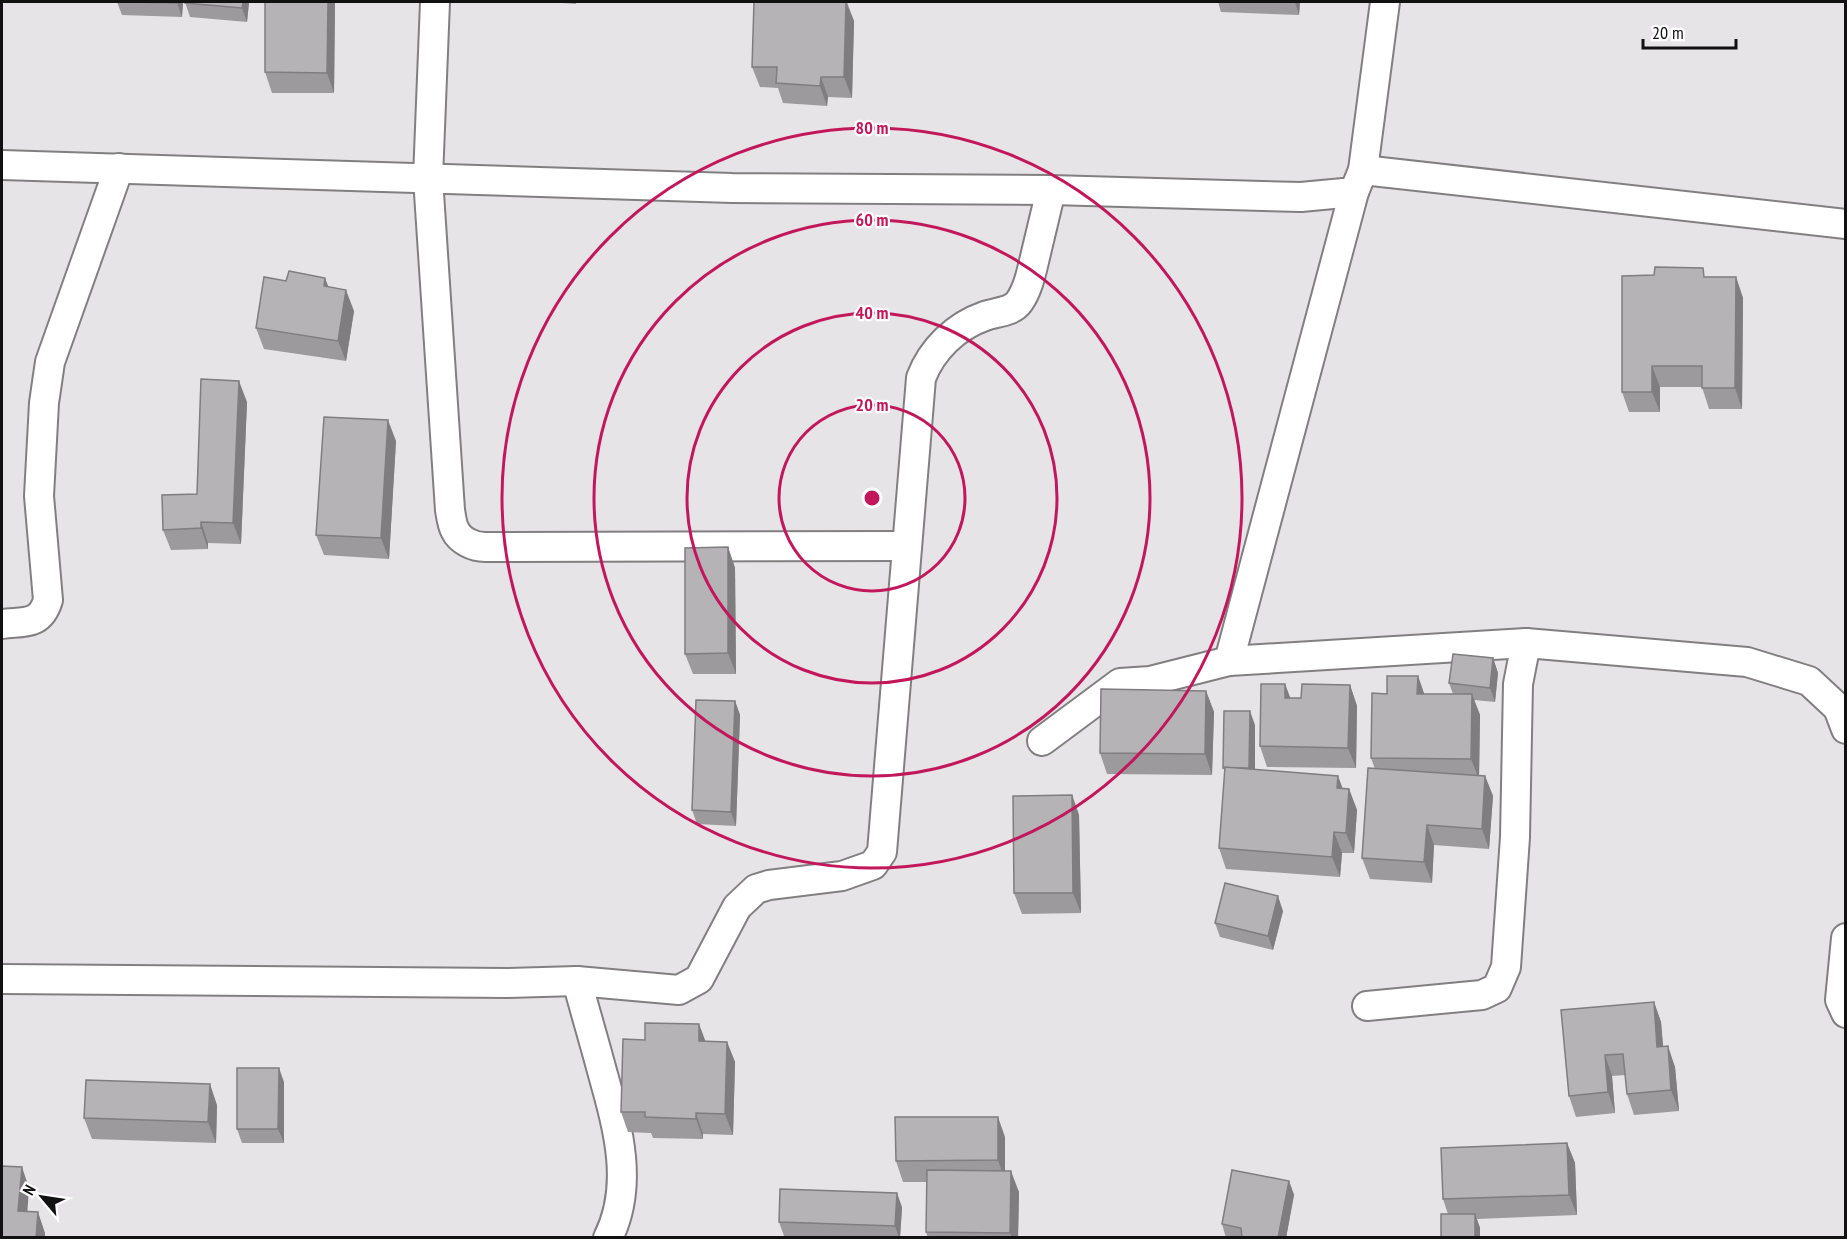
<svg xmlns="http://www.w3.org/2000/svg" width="1847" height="1239" font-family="'PT Sans Narrow',sans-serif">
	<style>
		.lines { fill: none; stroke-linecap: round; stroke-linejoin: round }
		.minor-casing { stroke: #827f81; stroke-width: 32 }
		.minor { stroke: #fff; stroke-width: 28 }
		.wall { fill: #9c9a9d }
		.shaded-wall { fill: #7f7d7f }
		.building { fill: #b5b3b6; stroke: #7f7d7f; stroke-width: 1.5 }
		.ring { fill: none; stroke: #c2185b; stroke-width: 3 }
		.centre { fill: #c2185b; stroke: #fff; stroke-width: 3 }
		.ring-label { font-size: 18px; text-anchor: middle; font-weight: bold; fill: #c2185b; stroke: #fff; stroke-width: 4.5; stroke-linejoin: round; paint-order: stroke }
	</style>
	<rect width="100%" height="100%" fill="#e6e4e6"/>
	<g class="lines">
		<defs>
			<g id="minor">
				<path d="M435 2 428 178 450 510C451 516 452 525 455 530 460 541 474 547 485 547L907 546"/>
				<path d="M2 165 732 188 1051 190 1301 197 1354 192 1363 170 1385 2"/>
				<path d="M1363 170 1846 224"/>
				<path d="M2 624C25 621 40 626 48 600L39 496 44 403 50 362 119 168"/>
				<path d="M1229 661 1354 192"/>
				<path d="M1042 741 1120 683 1150 681 1229 661 1526 643"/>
				<path d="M1846 938 1840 1000 1846 1013"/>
				<path d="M2 979 508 983 577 981 679 990 699 979 737 907 756 889 769 885 842 876 873 865 882 852 921 378C932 349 956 326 985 316 996 312 1012 312 1019 302 1029 288 1032 269 1036 253 1041 232 1046 211 1051 190"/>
				<path d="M577 981C585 1011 594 1041 602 1071 617 1125 635 1184 608 1238"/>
				<path d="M1367 1006 1482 995 1497 988 1506 967 1515 837 1518 684 1526 643 1747 662 1809 681 1838 708 1846 729"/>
			</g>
		</defs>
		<!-- minor casing -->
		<use href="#minor" class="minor-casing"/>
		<!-- minor -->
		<use href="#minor" class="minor"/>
	</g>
	<!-- wall -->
	<g class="wall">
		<path d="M117 2H183L182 17 122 15Z"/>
		<path d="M185 2H249L247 22 190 17Z"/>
		<path d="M335 2 334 93H272L265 72Z"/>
		<path d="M548 2H576V4Z"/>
		<path d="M754 2H847L854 21 852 98 828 97 827 106 783 103 778 88 760 87 752 67Z"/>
		<path d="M1218 2H1300L1299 15 1221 12Z"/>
		<path d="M1707 277H1736L1743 298 1742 409H1709L1702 387H1660V412H1629L1622 392Z"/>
		<path d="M325 278 328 287 354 311 346 361 264 349 256 328 286 281Z"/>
		<path d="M247 402 241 544 208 543V549L171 550 163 530 197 494Z"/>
		<path d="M396 441 389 559 324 555 316 535Z"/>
		<path d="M728 547 735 568 736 674H693L685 654Z"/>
		<path d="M1493 658 1498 673 1495 702 1474 700 1480 715 1479 775 1485 776 1493 796 1489 849 1434 845 1432 883 1370 879 1362 858 1375 769 1371 758 1387 694 1418 676 1424 694H1453L1449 683Z"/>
		<path d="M1285 684 1290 698H1301L1350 685 1357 706 1356 768 1267 767 1260 746Z"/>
		<path d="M1206 691 1214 712 1212 775 1107 774 1100 753Z"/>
		<path d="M735 701 740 715 736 826 697 824 692 810Z"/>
		<path d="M1255 725V770L1343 789H1349L1357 810 1354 853H1342L1340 877 1226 869 1219 848 1225 772 1223 768Z"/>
		<path d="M1072 795 1079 815 1081 913 1022 914 1014 893Z"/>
		<path d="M1283 911 1273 950 1220 937 1215 923Z"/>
		<path d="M1654 1002 1661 1022 1663 1047 1675 1067 1679 1111 1634 1115 1627 1094 1625 1075 1612 1076 1615 1113 1576 1117 1569 1096Z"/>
		<path d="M705 1041 727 1042 735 1062 733 1135 703 1134V1139L653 1138 651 1133 628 1132 621 1112Z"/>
		<path d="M284 1082V1143H242L237 1129Z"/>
		<path d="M217 1105 216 1143 92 1139 84 1118Z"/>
		<path d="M1005 1137V1171L1019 1192 1018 1238H928L926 1232 927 1182H903L896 1161Z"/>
		<path d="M1567 1143 1575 1163 1577 1215 1477 1219 1480 1228 1448 1214 1443 1199Z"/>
		<path d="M1289 1181 1294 1195 1286 1238H1226L1222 1224Z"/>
		<path d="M902 1207 900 1238H831L784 1236 779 1222Z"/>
	</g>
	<!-- shaded-wall -->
	<g class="shaded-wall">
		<path d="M177 2H183L182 17 177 3Z"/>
		<path d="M243 2H249L247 22 242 8Z"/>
		<path d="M328 2H335L334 93 327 73Z"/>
		<path d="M846 2 854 21 852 98 844 77Z"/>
		<path d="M1295 2H1300L1299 15Z"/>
		<path d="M821 77 828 97 827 106 820 86Z"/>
		<path d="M1736 277 1743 298 1742 409 1735 388Z"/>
		<path d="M325 278 333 299 324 286Z"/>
		<path d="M346 290 354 311 346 361 338 341Z"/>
		<path d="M1652 366 1660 387V412L1652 392Z"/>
		<path d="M239 381 247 402 241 544 233 523Z"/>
		<path d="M388 420 396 441 389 559 381 538Z"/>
		<path d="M201 522 208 543V549L201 528Z"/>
		<path d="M728 547 735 568 736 674 728 653Z"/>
		<path d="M1493 658 1498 673 1495 702 1490 688Z"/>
		<path d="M1418 676 1425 696 1417 694Z"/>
		<path d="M1285 684 1293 705 1285 698Z"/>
		<path d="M1350 685 1357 706 1356 768 1348 748Z"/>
		<path d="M1206 691 1214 712 1212 775 1205 754Z"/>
		<path d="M1472 694 1480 715 1479 779 1471 759Z"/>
		<path d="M735 701 740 715 736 826 731 812Z"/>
		<path d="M1250 711 1255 725V782L1249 768Z"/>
		<path d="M1338 776 1346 797 1337 788Z"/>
		<path d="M1485 776 1493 796 1489 849 1482 829Z"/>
		<path d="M1349 789 1357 810 1354 853 1346 833Z"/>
		<path d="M1072 795 1079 815 1081 913 1073 893Z"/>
		<path d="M1427 825 1434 845 1432 883 1424 862Z"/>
		<path d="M1334 832 1342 853 1340 877 1332 857Z"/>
		<path d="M1278 896 1283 911 1273 950 1268 936Z"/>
		<path d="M1654 1002 1661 1022 1665 1068 1657 1047Z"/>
		<path d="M699 1024 707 1045 699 1041Z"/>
		<path d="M727 1042 735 1062 733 1135 725 1114Z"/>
		<path d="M1668 1046 1675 1067 1679 1111 1671 1090Z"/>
		<path d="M1605 1055 1612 1076 1615 1113 1608 1092Z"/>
		<path d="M279 1068 284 1082V1143L278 1129Z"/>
		<path d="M210 1084 217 1105 216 1143 208 1122Z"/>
		<path d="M696 1113 703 1134V1139L696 1119Z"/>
		<path d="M998 1117 1005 1137V1181L998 1160Z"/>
		<path d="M1567 1143 1575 1163 1577 1215 1569 1195Z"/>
		<path d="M22 1167 29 1188 26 1232 18 1211Z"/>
		<path d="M1011 1171 1019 1192 1018 1238H1012L1010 1233Z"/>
		<path d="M1289 1181 1294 1195 1286 1238H1278Z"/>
		<path d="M897 1193 902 1207 900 1238H899L895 1226Z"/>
		<path d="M38 1212 45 1233V1238H36Z"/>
		<path d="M1475 1214 1480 1228V1238H1475Z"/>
	</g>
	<!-- building -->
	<g class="building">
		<path d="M129 2H177V3Z"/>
		<path d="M185 2H243L242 8 185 3Z"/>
		<path d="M265 2H328L327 73 265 72Z"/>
		<path d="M754 2H846L844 77H821L820 86 776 83 777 67H752Z"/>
		<path d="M1655 267 1703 268 1704 277H1736L1735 388H1702V366H1652V392H1622V276L1654 275Z"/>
		<path d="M289 271 325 278 324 286 346 290 338 341 256 328 264 277 286 281Z"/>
		<path d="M201 379 239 381 233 523 201 522V528L163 530 162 495 197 494Z"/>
		<path d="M324 417 388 420 381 538 316 535Z"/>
		<path d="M728 547V653L685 654V548Z"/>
		<path d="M1453 654 1493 658 1490 688 1449 683Z"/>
		<path d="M1387 676H1418L1417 694H1472L1471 759 1371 758 1372 693 1387 694Z"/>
		<path d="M1261 684H1285V698H1301L1302 684 1350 685 1348 748 1260 746Z"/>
		<path d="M1101 689 1206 691 1205 754 1100 753Z"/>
		<path d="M696 700 735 701 731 812 692 810Z"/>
		<path d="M1224 711H1250L1249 768H1223Z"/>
		<path d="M1225 767 1338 776 1337 788 1349 789 1346 833 1334 832 1332 857 1219 848Z"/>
		<path d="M1368 768 1485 776 1482 829 1427 825 1424 862 1362 858Z"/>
		<path d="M1072 795 1073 893H1014L1013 796Z"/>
		<path d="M1225 883 1278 896 1268 936 1215 923Z"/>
		<path d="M1654 1002 1657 1047 1668 1046 1671 1090 1627 1094 1623 1054 1605 1055 1608 1092 1569 1096 1561 1010Z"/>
		<path d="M645 1023 699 1024V1041L727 1042 725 1114 696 1113V1119L645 1117V1112H621L623 1039 645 1040Z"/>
		<path d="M237 1068H279L278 1129H237Z"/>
		<path d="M86 1080 210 1084 208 1122 84 1118Z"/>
		<path d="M895 1117H998V1160L896 1161Z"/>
		<path d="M1567 1143 1569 1195 1443 1199 1441 1148Z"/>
		<path d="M2 1166 22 1167 18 1211 38 1212 36 1238H2Z"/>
		<path d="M927 1170 1011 1171 1010 1233 926 1232Z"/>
		<path d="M1232 1170 1289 1181 1278 1238H1242L1241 1228 1222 1224Z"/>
		<path d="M780 1189 897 1193 895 1226 779 1222Z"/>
		<rect x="1441" y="1214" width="34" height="24"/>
	</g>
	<!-- distance rings -->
	<g class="ring">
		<circle cx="872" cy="498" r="93"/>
		<circle cx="872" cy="498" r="185"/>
		<circle cx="872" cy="498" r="278"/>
		<circle cx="872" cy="498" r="370"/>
	</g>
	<circle cx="872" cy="498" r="9" class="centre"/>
	<g class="ring-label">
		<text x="872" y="134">80 m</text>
		<text x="872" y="226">60 m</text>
		<text x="872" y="319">40 m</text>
		<text x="872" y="411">20 m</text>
	</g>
	<!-- border -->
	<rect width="1847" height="1239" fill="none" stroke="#121112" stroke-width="6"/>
	<!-- north arrow -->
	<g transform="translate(42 1197) rotate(299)" stroke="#ffffff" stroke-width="4.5" paint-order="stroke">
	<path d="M0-4.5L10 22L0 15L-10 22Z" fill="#121112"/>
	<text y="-9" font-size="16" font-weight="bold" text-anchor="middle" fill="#121112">N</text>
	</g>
	<!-- scale -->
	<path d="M1643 39v9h93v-9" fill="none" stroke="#121112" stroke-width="3"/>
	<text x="1652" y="39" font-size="18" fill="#121112" stroke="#ffffff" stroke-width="4.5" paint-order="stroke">20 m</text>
</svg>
